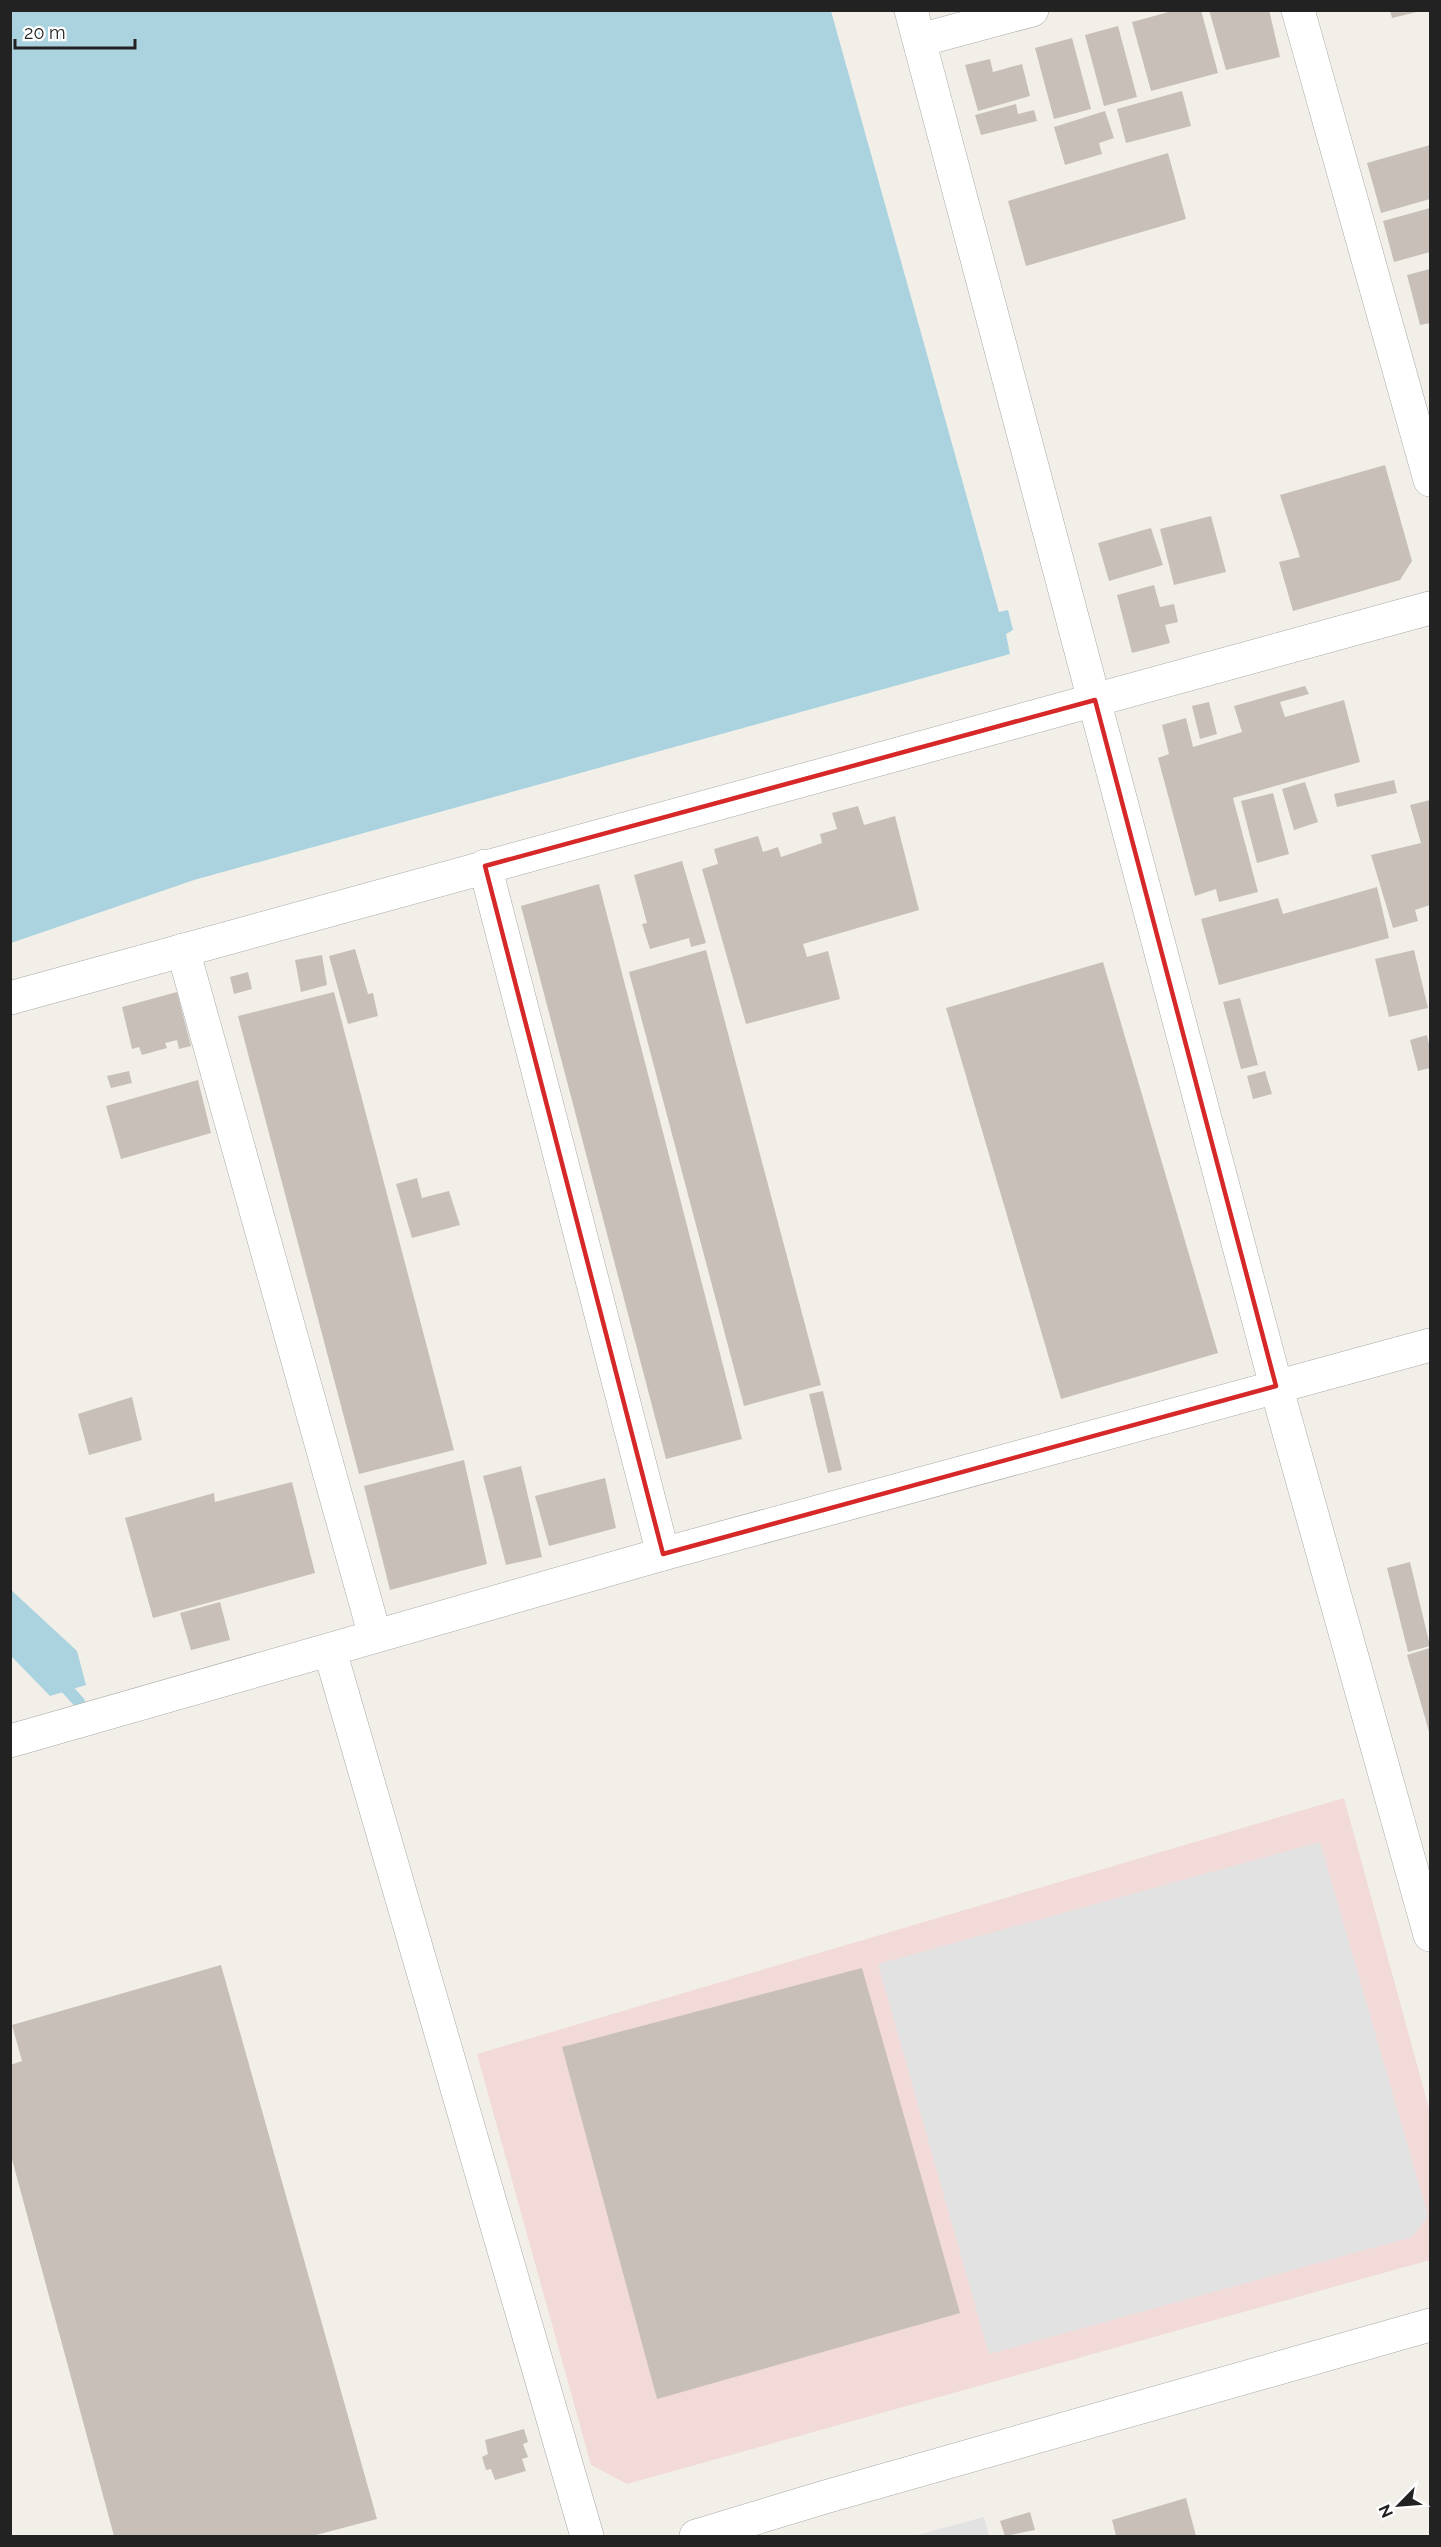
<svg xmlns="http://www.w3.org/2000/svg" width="1441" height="2547" font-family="Raleway,sans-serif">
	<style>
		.commercial { fill: #f2dad9 }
		.parking { fill: #e2e2e2 }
		.water { fill: #aad3df }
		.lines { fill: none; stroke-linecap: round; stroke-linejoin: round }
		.stream { stroke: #aad3df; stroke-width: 12 }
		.building { fill: #c7bfb8 }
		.minor-casing { stroke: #a9a9a9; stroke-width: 34 }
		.tertiary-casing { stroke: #a9a9a9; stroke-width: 34 }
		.minor { stroke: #fff; stroke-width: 33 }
		.tertiary { stroke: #fff; stroke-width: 33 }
		.marked { fill: none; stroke: #d62828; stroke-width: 4.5; stroke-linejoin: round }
	</style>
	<rect width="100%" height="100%" fill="#f2efe9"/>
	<!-- commercial -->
	<path class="commercial" d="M1344 1798 1430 2112V2260L627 2484 591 2465 477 2054Z"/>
	<!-- parking -->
	<g class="parking">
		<path d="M1320 1842 1428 2216 1412 2237 989 2354 878 1964Z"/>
		<path d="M984 2517 989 2536H914Z"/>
	</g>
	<!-- water -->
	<g class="water">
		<path d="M10 11H831L999 612 1008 610 1013 630 1006 634 1010 654 194 880 11 943Z"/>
		<path d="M10 1589 77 1651 86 1685 50 1696 11 1656Z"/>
	</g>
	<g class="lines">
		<!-- stream -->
		<path class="stream" d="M58 1679 79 1702"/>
	</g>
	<!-- building -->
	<g class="building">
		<path d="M1176 10H1201L1218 73 1151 91 1132 22Z"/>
		<path d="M1209 10H1269L1280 57 1226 70Z"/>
		<path d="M1390 10H1421V11L1392 18Z"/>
		<path d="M1118 26 1137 97 1104 106 1085 35Z"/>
		<path d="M1072 38 1091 109 1054 119 1035 48Z"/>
		<path d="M990 59 993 72 1022 64 1030 96 978 111 965 65Z"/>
		<path d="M1182 91 1191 126 1126 143 1117 109Z"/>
		<path d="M1016 104 1018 114 1034 110 1037 121 981 135 975 115Z"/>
		<path d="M1105 111 1114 138 1099 143 1102 154 1065 165 1054 127Z"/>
		<path d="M1430 145V199L1381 213 1367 163Z"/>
		<path d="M1168 153 1186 219 1026 266 1008 201Z"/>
		<path d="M1430 208V252L1394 262 1383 221Z"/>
		<path d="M1430 269V323L1420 325 1407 275Z"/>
		<path d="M1385 465 1412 561 1400 580 1293 611 1279 562 1300 557 1280 495Z"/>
		<path d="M1211 516 1226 572 1174 585 1160 529Z"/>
		<path d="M1151 528 1163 565 1109 581 1098 543Z"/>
		<path d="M1154 585 1160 607 1174 604 1178 622 1165 625 1170 643 1132 653 1117 595Z"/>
		<path d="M1305 686 1309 694 1280 702 1285 717 1344 700 1360 762 1233 798 1258 892 1219 902 1216 889 1195 896 1158 758 1169 754 1162 725 1186 718 1193 747 1242 732 1234 706Z"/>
		<path d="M1209 702 1217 734 1200 739 1192 706Z"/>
		<path d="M1394 780 1397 793 1337 807 1334 794Z"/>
		<path d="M1305 782 1318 822 1294 830 1282 789Z"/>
		<path d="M1273 793 1289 854 1257 863 1241 801Z"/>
		<path d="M1430 800V905L1415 910 1418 921 1393 928 1371 855 1421 843 1410 805Z"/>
		<path d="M858 806 864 825 895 816 919 910 803 944 807 957 828 951 840 999 746 1024 702 869 718 864 714 849 758 836 763 852 778 847 781 857 822 843 820 834 837 829 832 813Z"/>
		<path d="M682 861 706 943 691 947 689 938 650 949 642 924 647 923 634 875Z"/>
		<path d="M599 884 742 1439 666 1459 521 906Z"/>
		<path d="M1377 887 1389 938 1219 985 1201 919 1278 898 1283 914Z"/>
		<path d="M355 949 368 994 373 993 378 1016 348 1024 329 956Z"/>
		<path d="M706 950 821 1385 744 1406 629 972Z"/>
		<path d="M1414 950 1428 1008 1389 1017 1375 959Z"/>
		<path d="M322 955 327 985 301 992 295 960Z"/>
		<path d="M1103 962 1218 1353 1061 1399 946 1008Z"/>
		<path d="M248 972 252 989 234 994 230 977Z"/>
		<path d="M177 992 191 1046 179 1049 177 1040 165 1043 167 1048 142 1055 139 1047 132 1049 122 1007Z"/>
		<path d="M334 992 454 1450 359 1474 238 1016Z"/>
		<path d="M1240 998 1258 1065 1241 1069 1223 1002Z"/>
		<path d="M1427 1035 1430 1049V1068L1418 1071 1410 1040Z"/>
		<path d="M129 1071 132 1083 111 1088 107 1076Z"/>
		<path d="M1265 1071 1272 1094 1253 1099 1247 1076Z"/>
		<path d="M198 1080 211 1133 121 1159 106 1106Z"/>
		<path d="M417 1178 422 1198 449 1191 460 1225 412 1238 396 1184Z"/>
		<path d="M823 1391 842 1470 828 1473 809 1394Z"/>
		<path d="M132 1397 142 1440 89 1455 78 1414Z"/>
		<path d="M464 1460 487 1564 390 1590 364 1486Z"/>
		<path d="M521 1466 542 1557 506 1565 483 1476Z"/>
		<path d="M605 1478 616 1528 549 1546 535 1496Z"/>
		<path d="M292 1482 315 1573 153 1618 125 1518 214 1493 215 1502Z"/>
		<path d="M1410 1562 1430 1646 1408 1652 1387 1568Z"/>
		<path d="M220 1602 230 1640 191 1650 180 1613Z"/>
		<path d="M1430 1648V1735L1407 1655Z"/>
		<path d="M221 1965 377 2519 312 2536H114L10 2152V2065L22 2061 12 2025Z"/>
		<path d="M862 1968 960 2313 657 2399 562 2047Z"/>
		<path d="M524 2429 528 2442 523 2444 528 2457 522 2459 526 2471 495 2480 491 2469 486 2470 482 2457 488 2454 485 2440Z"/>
		<path d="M1186 2498 1196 2536H1116L1112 2520Z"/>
		<path d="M1030 2512 1035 2530 1005 2536 1000 2521Z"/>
	</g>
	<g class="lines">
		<defs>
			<g id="minor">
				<path d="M1298 10 1430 480"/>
				<path d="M920 40 1032 10"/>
				<path d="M485 866 663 1554"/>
				<path d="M183 950 375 1636"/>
				<path d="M10 998 1430 608"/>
				<path d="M330 1651 587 2536"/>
				<path d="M10 1741 663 1554 1430 1345"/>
			</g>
			<g id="tertiary">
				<path d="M911 10 1276 1386 1430 1935"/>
				<path d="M696 2536 825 2497 1430 2325"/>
			</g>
		</defs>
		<!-- minor casing -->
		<use href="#minor" class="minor-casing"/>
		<!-- tertiary casing -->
		<use href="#tertiary" class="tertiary-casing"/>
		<!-- minor -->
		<use href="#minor" class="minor"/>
		<!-- tertiary -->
		<use href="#tertiary" class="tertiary"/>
	</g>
	<!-- marked area -->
	<path class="marked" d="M1095 700 1276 1386 663 1554 485 866Z"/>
	<!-- border -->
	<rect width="1441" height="2547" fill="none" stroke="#222222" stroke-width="24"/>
	<!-- north arrow -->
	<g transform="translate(1399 2505) rotate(245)" stroke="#ffffff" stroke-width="4.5" paint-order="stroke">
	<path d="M0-4.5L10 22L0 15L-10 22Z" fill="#222222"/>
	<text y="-9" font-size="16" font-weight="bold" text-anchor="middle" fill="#222222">N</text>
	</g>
	<!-- scale -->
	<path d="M15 39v9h120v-9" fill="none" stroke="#222222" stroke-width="3"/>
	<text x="24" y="39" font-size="18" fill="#222222" stroke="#ffffff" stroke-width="4.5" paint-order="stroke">20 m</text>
</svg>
